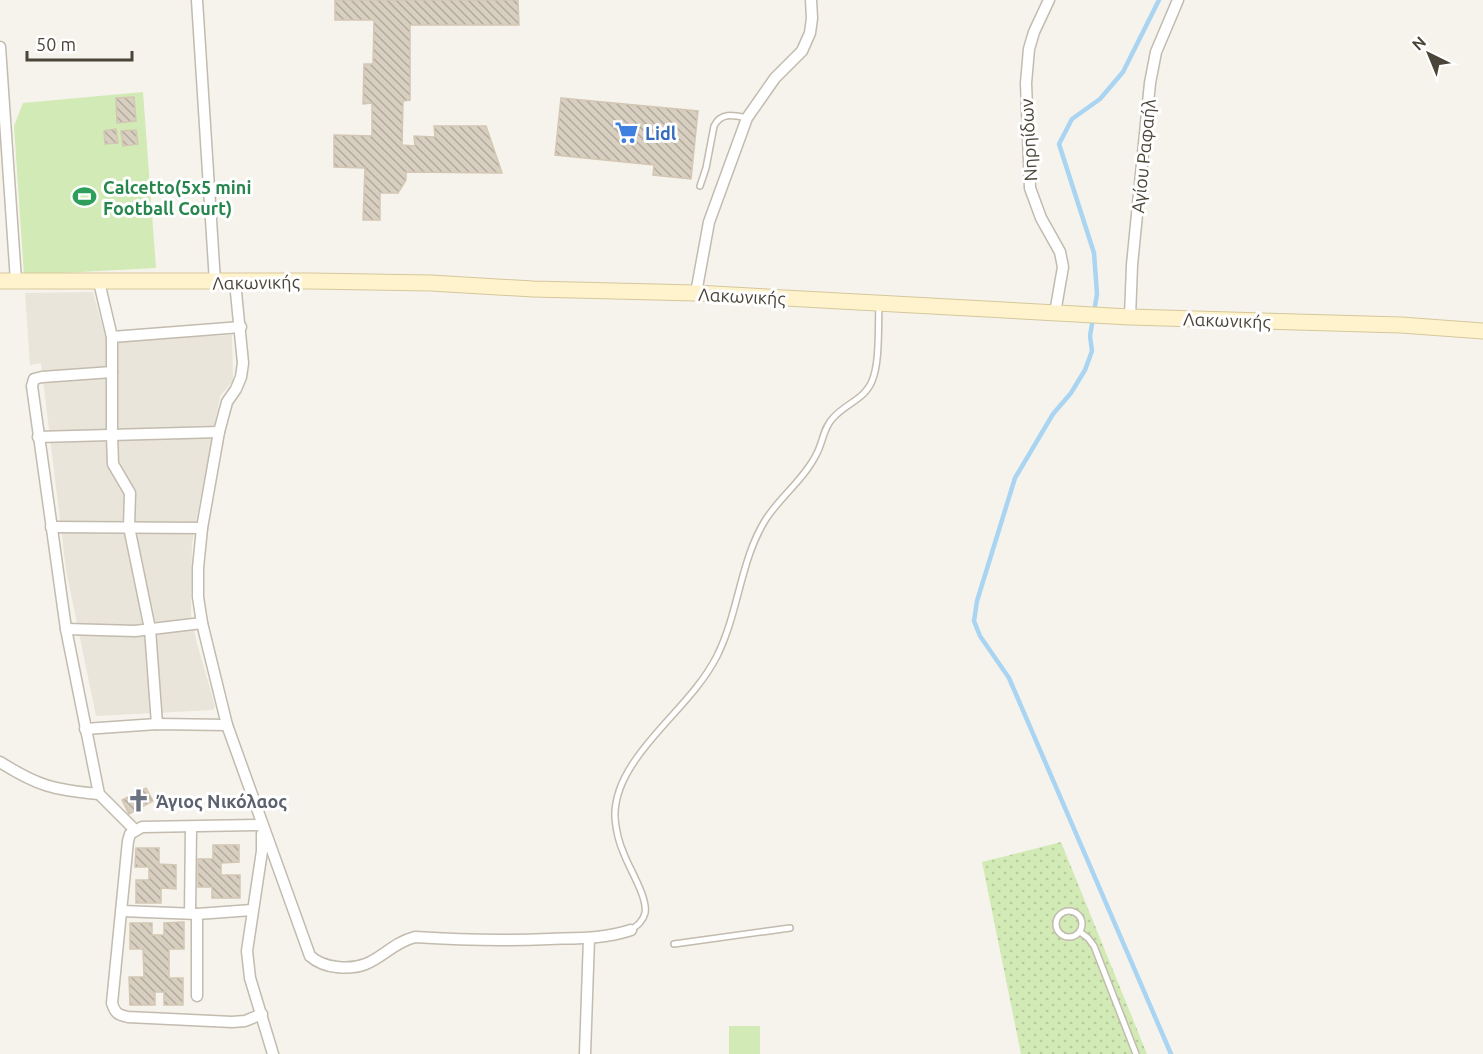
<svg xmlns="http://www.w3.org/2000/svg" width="1483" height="1054" font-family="Ubuntu,sans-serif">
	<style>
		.residential { fill: #eae5da }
		.grass { fill: #d2eab5 }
		.park { fill: url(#park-dots) }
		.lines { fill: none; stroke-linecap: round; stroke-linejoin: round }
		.stream { stroke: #a9d4f2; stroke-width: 4.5 }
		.building { fill: url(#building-back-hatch); stroke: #d3c7b4; stroke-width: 1.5 }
		.service-casing { stroke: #c2bbae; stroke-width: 8 }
		.minor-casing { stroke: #c2bbae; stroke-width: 13 }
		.secondary-casing { stroke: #d6c79b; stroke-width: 17 }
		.service { stroke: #fff; stroke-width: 5 }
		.minor { stroke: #fff; stroke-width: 10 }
		.secondary { stroke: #fff3cd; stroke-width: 15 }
		.labels { text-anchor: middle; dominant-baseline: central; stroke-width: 6; stroke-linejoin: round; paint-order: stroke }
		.shop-label { font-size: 18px; font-weight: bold; fill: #366cbe; stroke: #fff; text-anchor: start }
		.street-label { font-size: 18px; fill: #4b4439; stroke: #fff }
		.leisure-label { font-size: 18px; font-weight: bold; fill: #27864d; stroke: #fff; text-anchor: start }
		.worship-label { font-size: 18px; font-weight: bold; fill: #5b616d; stroke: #fff; text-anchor: start }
	</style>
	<defs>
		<pattern id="park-dots" width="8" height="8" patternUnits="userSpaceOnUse" patternTransform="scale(1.5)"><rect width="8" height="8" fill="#d2eab5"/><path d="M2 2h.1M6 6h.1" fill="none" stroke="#b6ca9c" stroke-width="1.8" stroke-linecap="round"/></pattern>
		<pattern id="building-back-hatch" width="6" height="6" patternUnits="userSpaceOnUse" patternTransform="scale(1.5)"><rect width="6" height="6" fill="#d8cfc1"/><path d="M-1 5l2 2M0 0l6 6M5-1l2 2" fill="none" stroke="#b1aa9e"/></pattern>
	</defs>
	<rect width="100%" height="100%" fill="#f6f3ec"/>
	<!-- residential -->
	<path class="residential" d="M93 292 106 339 232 335 233 381 220 396 192 543 191 615 196 640 215 706 213 710 96 716 66 570 41 363 30 365 25 293Z"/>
	<!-- grass -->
	<g class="grass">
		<path d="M143 92 156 268 24 275 14 126 23 103Z"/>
		<rect x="729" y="1026" width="31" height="28"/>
	</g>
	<!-- park -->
	<path class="park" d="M1061 842 1147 1054H1021L982 862Z"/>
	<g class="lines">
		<!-- stream -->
		<path class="stream" d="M1159 0 1123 72 1100 99 1072 119 1059 144 1094 253 1097 294 1090 336 1092 351 1085 370 1071 393 1053 414 1015 478 977 601 974 621 980 636 1009 678 1171 1054"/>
	</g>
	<!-- building -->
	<g class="building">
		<path d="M335 0H518L519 25H410V100L403 101 402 145 415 146 414 136 435 137 434 126H486L502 173 406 172V180L398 193H380V220H363L365 168 334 167V135L372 136V103L363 104 364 64H373L374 20H335Z"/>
		<path d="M134 97 136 121 117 123 116 98Z"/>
		<path d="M561 98 698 111 691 179 653 175 654 165 555 155Z"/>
		<path d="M116 129 118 143 105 144 104 131Z"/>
		<path d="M136 130 138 144 123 146 121 131Z"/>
		<path d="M146 788 153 801 129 814 122 800Z"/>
		<path d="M213 845H239V862L221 863V875H240V898H212V887H198V859H213Z"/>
		<path d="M136 848H159V864L176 865V889L161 888V903H136V880H149V867H135Z"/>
		<path d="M184 922V949H169V978H183V1005H164V992H155V1005H130L129 977H144L143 949H130V923H152V935H164V923Z"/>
	</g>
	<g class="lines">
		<defs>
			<g id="service">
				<path d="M700 186 706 168 714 126C721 112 733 115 747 118"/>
				<circle cx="1069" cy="924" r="13"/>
				<path d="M631 930C638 925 643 921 645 913 648 898 629 868 624 854 619 843 616 830 615 818 614 797 624 776 636 759 661 723 697 695 717 656 739 612 740 560 766 519 781 496 804 479 816 455 823 443 823 428 833 418 845 404 865 399 872 381 880 363 878 325 879 304"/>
				<path d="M1080 932 1088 938 1094 946 1136 1054"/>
				<path d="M674 944 790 928"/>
			</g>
			<g id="minor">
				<path d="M197 0 215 282"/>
				<path d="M1049 0 1034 32 1029 49 1026 83 1030 188 1041 218 1060 252 1063 267 1055 313"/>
				<path d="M0 47 16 281"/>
				<path d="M99 282 112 337V436L113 464 130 493 129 527 150 629 157 724"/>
				<path d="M235 282 243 363 241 377 236 389 227 402 219 432 202 528 198 568V597L202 623 227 725 310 956C318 963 326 966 337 967 376 972 384 945 415 937 460 940 504 941 549 939 577 938 604 939 631 930"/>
				<path d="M696 293 709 222 747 118 775 78 802 51 810 33 812 18 811 0"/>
				<path d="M1130 317 1132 265 1150 83 1156 52 1178 0"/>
				<path d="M112 337 241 327"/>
				<path d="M112 372 42 377 34 379 32 386 66 629 99 794 135 830"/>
				<path d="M38 437 219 432"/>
				<path d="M51 527 202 528"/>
				<path d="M66 629 135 631 202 623"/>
				<path d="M85 729 157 724 227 725"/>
				<path d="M0 762C38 786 54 790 99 794"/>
				<path d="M262 825 142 827 130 834 128 841 112 1003C115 1013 118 1015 128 1017L232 1022 245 1021 262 1014"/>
				<path d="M262 834V851L247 951 250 978 273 1054"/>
				<path d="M122 911 197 914 252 910"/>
				<path d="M190 913 191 827"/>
				<path d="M197 914V996"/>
				<path d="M585 1054 589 938"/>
			</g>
			<path id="secondary" d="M0 281H310L431 283 533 289 696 293 1130 317 1401 325 1483 331"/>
		</defs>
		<!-- service casing -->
		<use href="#service" class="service-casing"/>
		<!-- minor casing -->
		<use href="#minor" class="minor-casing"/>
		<!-- secondary casing -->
		<use href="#secondary" class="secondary-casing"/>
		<!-- service -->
		<use href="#service" class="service"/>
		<!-- minor -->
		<use href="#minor" class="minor"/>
		<!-- secondary -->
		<use href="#secondary" class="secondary"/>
	</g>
	<!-- icons -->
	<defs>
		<symbol id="supermarket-bare" viewBox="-9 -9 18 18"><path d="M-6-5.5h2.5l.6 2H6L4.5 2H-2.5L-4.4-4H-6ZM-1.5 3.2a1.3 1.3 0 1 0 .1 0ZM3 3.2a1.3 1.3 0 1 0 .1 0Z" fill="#3f7fe0" stroke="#fff" stroke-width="2.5" paint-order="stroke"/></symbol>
		<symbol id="stadium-bare" viewBox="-9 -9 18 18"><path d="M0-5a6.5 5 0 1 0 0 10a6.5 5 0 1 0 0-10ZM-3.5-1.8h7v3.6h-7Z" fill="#2e9e5b" stroke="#fff" stroke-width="2.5" paint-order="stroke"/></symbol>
		<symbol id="church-bare" viewBox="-9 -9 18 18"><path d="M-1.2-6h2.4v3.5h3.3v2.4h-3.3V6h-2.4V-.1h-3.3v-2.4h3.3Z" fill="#6b7280" stroke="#fff" stroke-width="2.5" paint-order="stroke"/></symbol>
	</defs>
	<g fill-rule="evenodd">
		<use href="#supermarket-bare" x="610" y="116" width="33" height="33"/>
		<use href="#stadium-bare" x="68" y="180" width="33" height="33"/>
		<use href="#church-bare" x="122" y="784" width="33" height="33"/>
	</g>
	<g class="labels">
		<!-- shop labels -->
		<g class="shop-label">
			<text x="645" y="133">Lidl</text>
		</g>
		<!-- street labels -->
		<g class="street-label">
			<text transform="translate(1028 140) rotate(-93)">Νηρηίδων</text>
			<text transform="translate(1143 156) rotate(-84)">Αγίου Ραφαήλ</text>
			<text transform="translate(256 282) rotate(-1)">Λακωνικής</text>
			<text transform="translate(742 296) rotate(3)">Λακωνικής</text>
			<text transform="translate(1227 320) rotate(2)">Λακωνικής</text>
		</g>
		<!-- leisure labels -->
		<g class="leisure-label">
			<text x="103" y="187">Calcetto(5x5 mini<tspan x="103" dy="21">Football Court)</tspan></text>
		</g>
		<!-- worship labels -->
		<g class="worship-label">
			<text x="156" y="801">Άγιος Νικόλαος</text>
		</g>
	</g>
	<!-- north arrow -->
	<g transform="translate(1429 54) rotate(317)" stroke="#ffffff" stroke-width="4.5" paint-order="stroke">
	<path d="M0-4.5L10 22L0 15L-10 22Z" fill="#4b4439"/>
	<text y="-9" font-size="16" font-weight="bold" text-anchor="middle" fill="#4b4439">N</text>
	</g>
	<!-- scale -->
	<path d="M27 51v9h105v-9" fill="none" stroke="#4b4439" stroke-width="3"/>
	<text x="36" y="51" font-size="18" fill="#4b4439" stroke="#ffffff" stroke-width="4.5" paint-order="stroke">50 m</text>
</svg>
